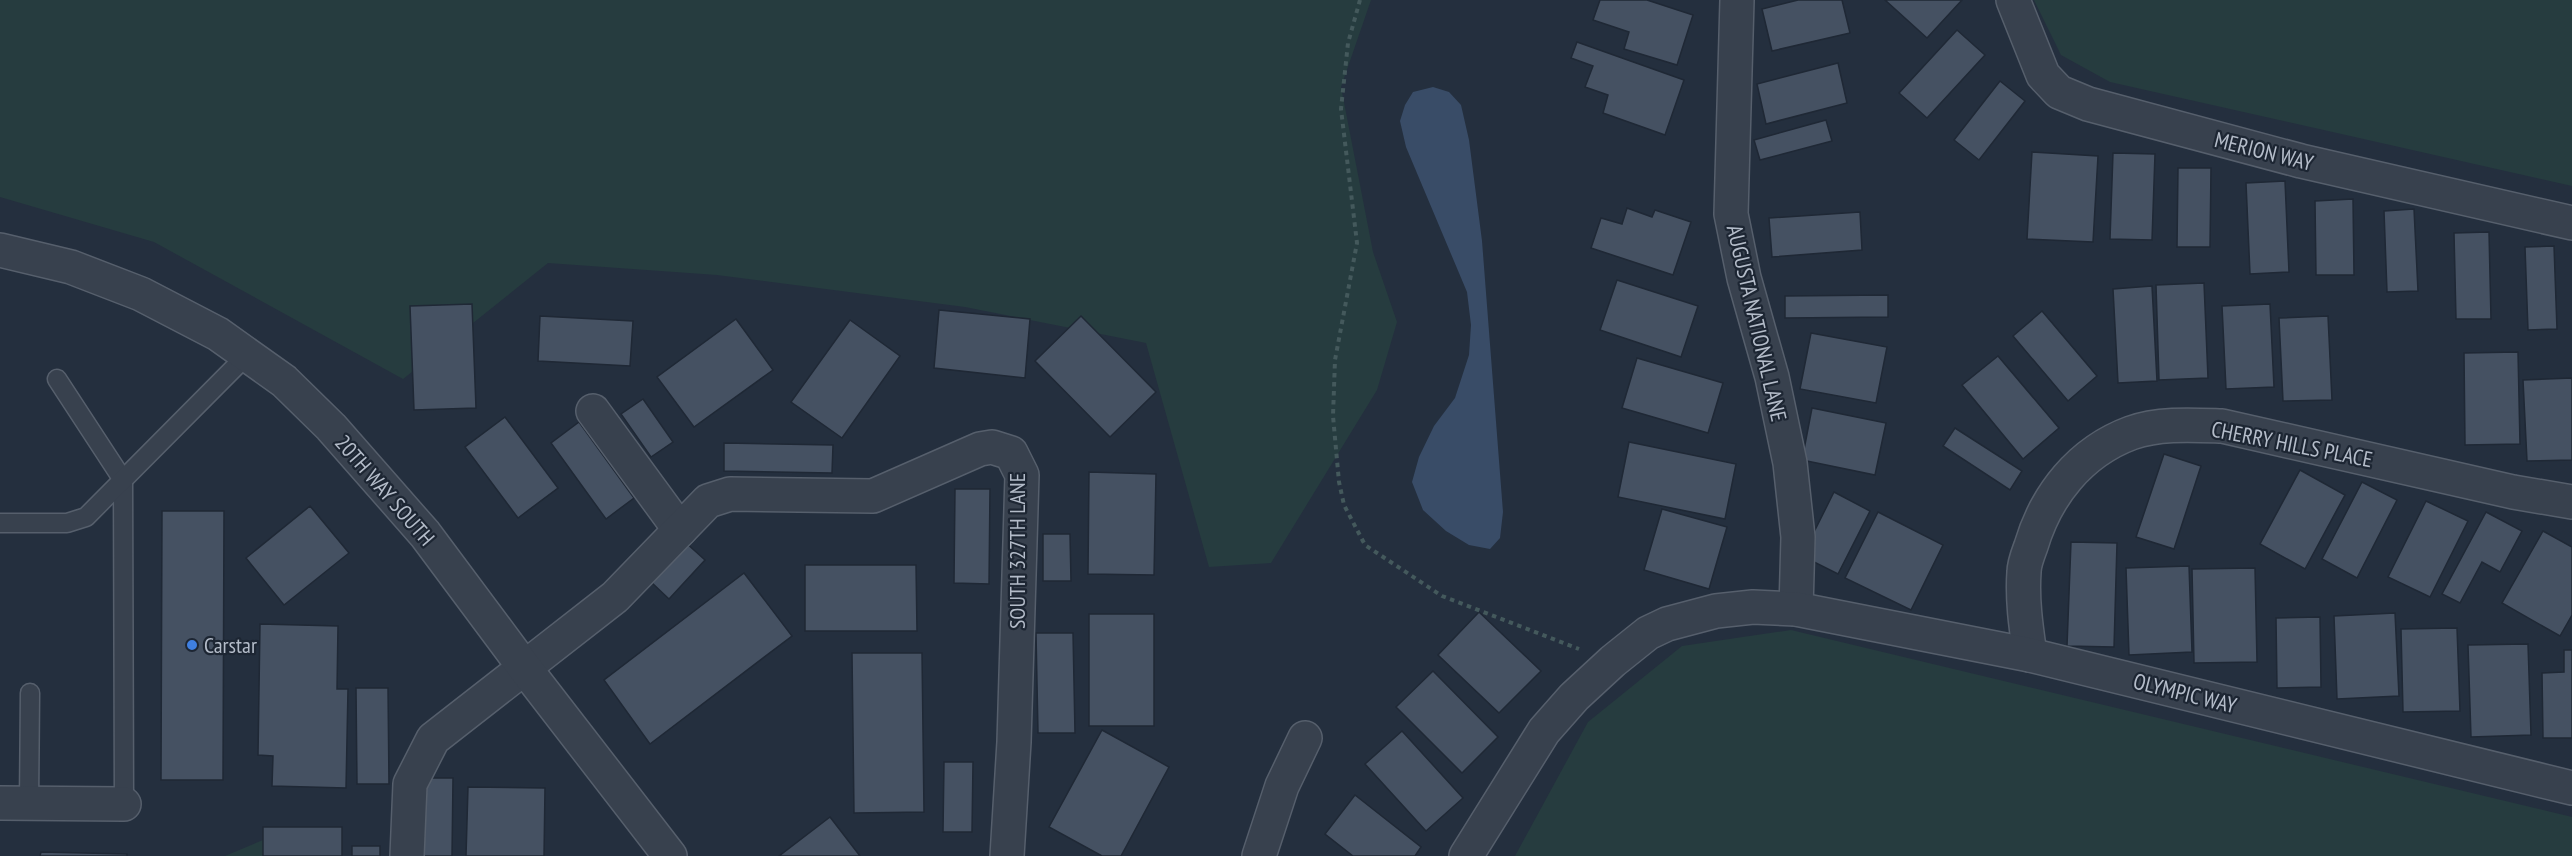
<svg xmlns="http://www.w3.org/2000/svg" width="2572" height="856" font-family="'PT Sans Narrow',sans-serif">
	<style>
		.green { fill: #263c3f }
		.water { fill: #394c67 }
		.building { fill: #455162; stroke: #1f2835; stroke-width: 1.5 }
		.lines { fill: none; stroke-linecap: round; stroke-linejoin: round }
		.service-casing { stroke: #565f6c; stroke-width: 21 }
		.minor-casing { stroke: #565f6c; stroke-width: 36 }
		.tertiary-casing { stroke: #565f6c; stroke-width: 36 }
		.path { stroke: #44595c; stroke-width: 4; stroke-dasharray: 4.5 4.5; stroke-linecap: butt }
		.service { stroke: #38414e; stroke-width: 18 }
		.minor { stroke: #38414e; stroke-width: 33 }
		.tertiary { stroke: #38414e; stroke-width: 33 }
		.shop-dot { fill: #3f7fe0; stroke: #1d2633; stroke-width: 2 }
		.labels { text-anchor: middle; dominant-baseline: central; stroke-width: 4.5; stroke-linejoin: round; paint-order: stroke }
		.street-label { font-size: 22px; fill: #b4bcc9; stroke: #1d2633 }
		.poi-label { font-size: 22px; fill: #b4bcc9; stroke: #1d2633; text-anchor: start }
	</style>
	<rect width="100%" height="100%" fill="#242f3e"/>
	<!-- green -->
	<g class="green">
		<path d="M0 0H1371L1341 87 1373 252 1397 322 1377 390 1271 563 1209 567 1146 343 965 307 717 275 548 263 403 379 154 242 0 197Z"/>
		<path d="M2034 0H2572V186L2110 82 2061 55Z"/>
		<path d="M1791 630 2572 817V856H1515L1588 722 1682 646Z"/>
		<path d="M275 835V856H225Z"/>
	</g>
	<!-- water -->
	<path class="water" d="M1433 87 1449 92 1461 105 1469 140 1482 241 1503 512 1500 538 1490 549 1469 545 1446 531 1423 510 1412 482 1419 457 1434 426 1455 398 1469 355 1471 325 1467 292 1406 147 1400 121 1405 105 1413 92Z"/>
	<!-- building -->
	<g class="building">
		<path d="M1600 0H1647L1693 15 1677 65 1624 49 1629 32 1593 20Z"/>
		<path d="M1798 0H1842L1850 33 1772 51 1762 9Z"/>
		<path d="M1885 0H1962L1927 38Z"/>
		<path d="M1957 30 1985 55 1927 118 1899 93Z"/>
		<path d="M1577 42 1684 80 1665 135 1603 113 1608 95 1585 87 1593 66 1571 58Z"/>
		<path d="M1838 63 1847 103 1766 124 1757 84Z"/>
		<path d="M2000 81 2025 101 1979 160 1954 140Z"/>
		<path d="M1826 120 1832 141 1760 160 1754 140Z"/>
		<path d="M2032 152 2098 156 2093 242 2027 239Z"/>
		<path d="M2113 153 2155 154 2152 240 2110 239Z"/>
		<path d="M2178 168H2211L2210 247H2177Z"/>
		<path d="M2285 181 2289 272 2250 274 2246 183Z"/>
		<path d="M2353 199 2354 275H2316L2315 201Z"/>
		<path d="M1627 208 1652 217 1655 210 1691 222 1673 275 1591 248 1601 218 1622 224Z"/>
		<path d="M2414 209 2418 291 2387 292 2384 211Z"/>
		<path d="M1860 212 1862 250 1772 257 1769 218Z"/>
		<path d="M2489 232 2491 319H2456L2454 233Z"/>
		<path d="M2554 246 2557 329 2528 330 2525 247Z"/>
		<path d="M1617 280 1698 306 1681 357 1600 330Z"/>
		<path d="M2204 283 2208 378 2159 380 2156 285Z"/>
		<path d="M2152 286 2157 381 2118 383 2113 289Z"/>
		<path d="M1888 295V317L1785 318V296Z"/>
		<path d="M472 304 476 408 414 410 410 306Z"/>
		<path d="M2270 304 2274 387 2226 389 2222 306Z"/>
		<path d="M939 310 1030 319 1025 378 934 368Z"/>
		<path d="M2042 311 2097 376 2068 401 2013 336Z"/>
		<path d="M540 316 633 321 630 366 538 361Z"/>
		<path d="M1081 316 1156 392 1110 437 1035 361Z"/>
		<path d="M2328 316 2332 400 2283 401 2279 318Z"/>
		<path d="M736 319 773 370 694 427 657 377Z"/>
		<path d="M850 320 900 356 842 438 791 402Z"/>
		<path d="M1811 333 1887 347 1876 403 1800 389Z"/>
		<path d="M2518 352 2520 444 2465 445 2464 353Z"/>
		<path d="M1998 356 2059 428 2023 459 1962 385Z"/>
		<path d="M1637 358 1723 383 1708 433 1622 408Z"/>
		<path d="M2572 378V460L2527 461 2523 380Z"/>
		<path d="M643 399 673 442 651 457 621 414Z"/>
		<path d="M1812 408 1886 423 1875 475 1802 460Z"/>
		<path d="M505 417 558 488 518 518 465 447Z"/>
		<path d="M579 422 634 498 606 519 551 443Z"/>
		<path d="M1955 428 2022 471 2010 490 1943 446Z"/>
		<path d="M1629 442 1736 464 1725 519 1618 497Z"/>
		<path d="M724 443 833 445 832 473 724 471Z"/>
		<path d="M2164 454 2201 466 2174 549 2136 537Z"/>
		<path d="M2300 470 2345 495 2305 569 2260 544Z"/>
		<path d="M1089 472 1156 474 1154 575 1088 574Z"/>
		<path d="M2362 482 2397 500 2357 578 2322 559Z"/>
		<path d="M955 489H990L989 584 954 583Z"/>
		<path d="M1834 492 1870 511 1838 574 1802 556Z"/>
		<path d="M2426 501 2468 521 2430 597 2388 577Z"/>
		<path d="M310 506 349 553 284 605 246 558Z"/>
		<path d="M1662 509 1727 527 1709 589 1644 570Z"/>
		<path d="M162 511H224L223 780H161Z"/>
		<path d="M1878 512 1943 545 1911 610 1845 578Z"/>
		<path d="M2486 512 2522 531 2500 572 2482 562 2460 603 2442 594Z"/>
		<path d="M2543 531 2572 547V615L2560 636 2502 603Z"/>
		<path d="M1043 534H1070L1071 581H1043Z"/>
		<path d="M685 542 705 560 669 599 650 581Z"/>
		<path d="M2071 542 2117 543 2114 647 2067 646Z"/>
		<path d="M805 565H916L917 631H805Z"/>
		<path d="M2189 566 2192 652 2129 655 2126 568Z"/>
		<path d="M2255 568 2257 662 2194 663 2192 569Z"/>
		<path d="M744 573 792 636 650 744 604 680Z"/>
		<path d="M1479 612 1541 671 1499 713 1438 655Z"/>
		<path d="M2395 613 2399 696 2337 699 2334 616Z"/>
		<rect x="1089" y="614" width="65" height="112"/>
		<path d="M2320 617 2321 687 2277 688 2276 618Z"/>
		<path d="M260 624 338 626 337 689H348L346 788 272 786 273 756 258 755Z"/>
		<path d="M2457 628 2460 711 2403 712 2401 629Z"/>
		<path d="M1036 633H1073L1075 733H1038Z"/>
		<path d="M2528 644 2531 735 2471 737 2468 645Z"/>
		<path d="M2564 650H2572V738H2543L2542 673 2564 672Z"/>
		<path d="M852 653H922L924 812 854 813Z"/>
		<path d="M1433 671 1498 737 1462 773 1396 707Z"/>
		<path d="M356 688H388L389 784H357Z"/>
		<path d="M1102 730 1169 767 1121 856H1102L1049 827Z"/>
		<path d="M1402 731 1463 798 1426 831 1365 764Z"/>
		<path d="M944 762H973L972 832H943Z"/>
		<path d="M425 778H453L452 856H424Z"/>
		<path d="M468 787 545 788 544 856H466Z"/>
		<path d="M1355 795 1421 847 1415 856H1353L1325 834Z"/>
		<path d="M830 817 860 856H779Z"/>
		<rect x="263" y="827" width="79" height="29"/>
		<rect x="352" y="846" width="28" height="10"/>
		<path d="M41 852 127 854V856H40Z"/>
	</g>
	<g class="lines">
		<defs>
			<g id="service">
				<path d="M57 379 123 480 124 804"/>
				<path d="M0 523H67L86 517 248 354"/>
				<path d="M29 804 30 693"/>
			</g>
			<g id="minor">
				<path d="M1737 0 1731 214 1744 278 1772 377 1790 463 1798 537 1796 609"/>
				<path d="M2013 0 2043 75 2059 92 2088 104 2301 161 2572 223"/>
				<path d="M593 411 680 530"/>
				<path d="M2030 655C2026 627 2022 600 2024 572 2024 564 2028 554 2031 546 2046 495 2080 452 2131 433 2159 423 2192 425 2222 426L2513 492 2572 502"/>
				<path d="M0 803 124 804"/>
				<path d="M407 856 410 784 433 739 615 597 708 501 730 494 873 496 980 449 992 447 1011 453 1022 475 1014 742 1007 856"/>
				<path d="M1259 856 1282 786 1305 738"/>
				<path d="M1466 856 1544 731 1574 697 1613 661 1648 633 1667 624 1716 611 1753 607 1796 609 2030 655 2572 788"/>
			</g>
			<path id="tertiary" d="M0 250 71 267 141 294 218 334 284 381 331 427 425 534 524 667 670 856"/>
		</defs>
		<!-- service casing -->
		<use href="#service" class="service-casing"/>
		<!-- minor casing -->
		<use href="#minor" class="minor-casing"/>
		<!-- tertiary casing -->
		<use href="#tertiary" class="tertiary-casing"/>
		<!-- path -->
		<path class="path" d="M1360 0 1348 43 1341 109 1357 243 1335 360 1333 416 1339 482 1344 505 1365 545 1442 596 1579 649"/>
		<!-- service -->
		<use href="#service" class="service"/>
		<!-- minor -->
		<use href="#minor" class="minor"/>
		<!-- tertiary -->
		<use href="#tertiary" class="tertiary"/>
	</g>
	<!-- markers -->
	<circle class="shop-dot" cx="192" cy="645" r="6"/>
	<g class="labels">
		<!-- street labels -->
		<g class="street-label">
			<text transform="translate(2264 151) rotate(14)">MERION WAY</text>
			<text transform="translate(1757 323) rotate(77)">AUGUSTA NATIONAL LANE</text>
			<text transform="translate(2292 444) rotate(11)">CHERRY HILLS PLACE</text>
			<text transform="translate(385 490) rotate(49)">20TH WAY SOUTH</text>
			<text transform="translate(1017 551) rotate(-90)">SOUTH 327TH LANE</text>
			<text transform="translate(2185 693) rotate(14)">OLYMPIC WAY</text>
		</g>
		<!-- poi labels -->
		<g class="poi-label">
			<text x="204" y="645">Carstar</text>
		</g>
	</g>
</svg>
